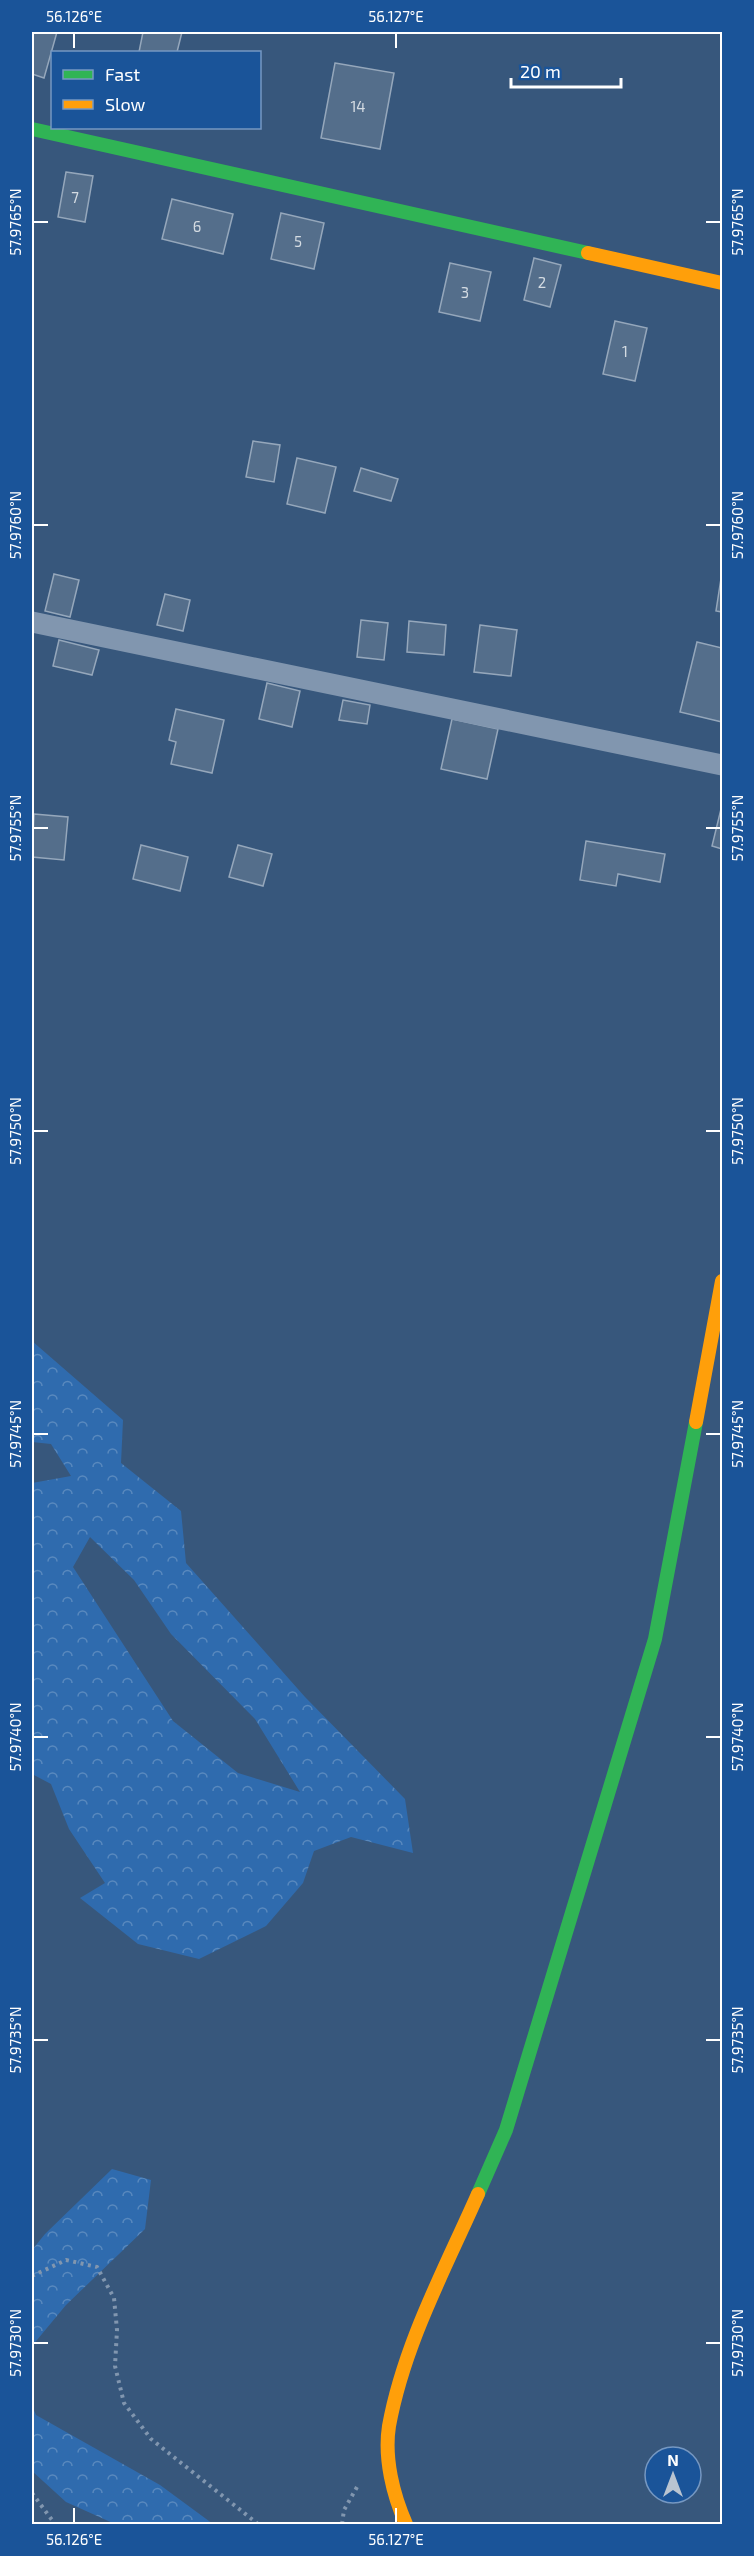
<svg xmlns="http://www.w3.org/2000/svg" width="754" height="2556" font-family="'Exo 2',sans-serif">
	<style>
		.forest { fill: url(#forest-crowns); fill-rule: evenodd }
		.building { fill: #546e8b; stroke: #95a7bb; stroke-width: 1.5 }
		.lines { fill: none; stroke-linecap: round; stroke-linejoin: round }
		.path { stroke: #8196af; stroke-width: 4; stroke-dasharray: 3 4.5; stroke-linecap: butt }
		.lane { stroke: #8196af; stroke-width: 21 }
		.fast { stroke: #30b455; stroke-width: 14 }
		.slow { stroke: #ff9f0a; stroke-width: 14 }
		.ticks { fill: none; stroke: #fff; stroke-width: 2 }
		.labels { text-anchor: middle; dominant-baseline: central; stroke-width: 4.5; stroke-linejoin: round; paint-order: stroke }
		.number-label { font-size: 15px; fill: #d4dbe2 }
		.neatline { fill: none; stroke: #fff; stroke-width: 2 }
		.ticks-label { font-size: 15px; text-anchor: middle; fill: #fff }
	</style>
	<defs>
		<pattern id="forest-crowns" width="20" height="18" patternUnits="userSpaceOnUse" patternTransform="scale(1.5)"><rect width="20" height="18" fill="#2f6bae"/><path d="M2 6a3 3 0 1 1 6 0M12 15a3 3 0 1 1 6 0" fill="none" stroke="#5989be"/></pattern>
	</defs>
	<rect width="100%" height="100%" fill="#37577c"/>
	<!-- forest -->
	<g class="forest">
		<path d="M32 1341 123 1420 121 1463 181 1511 186 1563 305 1697 405 1799 413 1853 351 1837 314 1851 303 1883 266 1926 199 1959 138 1944 80 1898 105 1883 69 1829 51 1784 32 1774V1483L71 1476 51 1444 32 1442ZM90 1537 134 1580 171 1634 255 1719 300 1792 238 1773 173 1721 73 1567Z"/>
		<path d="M112 2169 151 2180 145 2229 66 2305 32 2346V2250L45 2234Z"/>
		<path d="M32 2406 36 2415 160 2485 213 2524H115L66 2502 32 2471Z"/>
	</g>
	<!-- building -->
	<g class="building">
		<path d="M32 32H57L44 78 32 74Z"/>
		<path d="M143 32H182L177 52H139Z"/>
		<path d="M335 63 394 73 380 149 321 138Z"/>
		<path d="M66 172 93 176 85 222 58 217Z"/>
		<path d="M172 199 233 214 223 254 162 239Z"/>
		<path d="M281 213 324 223 314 269 271 259Z"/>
		<path d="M534 258 561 265 550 307 524 300Z"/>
		<path d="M450 263 491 272 480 321 439 312Z"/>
		<path d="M615 321 647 328 635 381 603 374Z"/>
		<path d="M253 441 280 445 274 482 246 477Z"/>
		<path d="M297 458 336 467 325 513 287 504Z"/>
		<path d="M361 468 398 479 391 501 354 491Z"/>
		<path d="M722 572V612L716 611Z"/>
		<path d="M54 574 79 580 70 617 45 611Z"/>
		<path d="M165 594 190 600 183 631 157 625Z"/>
		<path d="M361 620 388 623 384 660 357 657Z"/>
		<path d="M409 621 446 625 444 655 407 652Z"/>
		<path d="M480 625 517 630 511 676 474 672Z"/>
		<path d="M59 640 99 650 92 675 53 666Z"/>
		<path d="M697 642 722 648V722L680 712Z"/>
		<path d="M267 683 300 691 292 727 259 719Z"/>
		<path d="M343 700 370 705 367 724 339 720Z"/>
		<path d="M176 709 224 720 212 773 171 764 176 742 169 740Z"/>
		<path d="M452 719 498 729 487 779 441 769Z"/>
		<path d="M721 809H722V849L712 846Z"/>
		<path d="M34 814 68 817 64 860 32 857Z"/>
		<path d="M586 841 665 854 660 882 618 874 616 886 580 880Z"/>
		<path d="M141 845 188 857 180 891 133 879Z"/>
		<path d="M238 845 272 854 263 886 229 877Z"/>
	</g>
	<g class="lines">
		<!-- path -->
		<g class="path">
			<path d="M32 2276 66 2260 97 2267 114 2298 117 2330 115 2366 124 2403 151 2439 258 2524"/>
			<path d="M32 2493 55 2524"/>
			<path d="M342 2524 344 2510 357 2487"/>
		</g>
		<!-- lane -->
		<path class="lane" d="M32 622 722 765"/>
		<!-- fast -->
		<g class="fast">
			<path d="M32 129 588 253"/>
			<path d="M478 2194 506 2130 655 1639 696 1422"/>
		</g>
		<!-- slow -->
		<g class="slow">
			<path d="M588 253 722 283"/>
			<path d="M696 1422 722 1281"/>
			<path d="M406 2524C393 2495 384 2458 389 2426 404 2344 445 2269 478 2194"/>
		</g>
	</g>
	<!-- ticks -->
	<path class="ticks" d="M74 33V48M396 33V48M33 222H48M706 222H721M33 525H48M706 525H721M33 828H48M706 828H721M33 1131H48M706 1131H721M33 1434H48M706 1434H721M33 1737H48M706 1737H721M33 2040H48M706 2040H721M33 2343H48M706 2343H721M74 2508V2523M396 2508V2523"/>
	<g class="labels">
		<!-- number labels -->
		<g class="number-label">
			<text x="358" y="106">14</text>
			<text x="75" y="197">7</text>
			<text x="197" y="226">6</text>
			<text x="298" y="241">5</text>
			<text x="542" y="282">2</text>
			<text x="465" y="292">3</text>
			<text x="625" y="351">1</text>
		</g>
	</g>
	<!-- border -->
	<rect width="754" height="2556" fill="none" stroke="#1a5499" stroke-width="66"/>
	<!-- legend -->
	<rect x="51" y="51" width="210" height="78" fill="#1a5499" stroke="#7698c2" stroke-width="1.5"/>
	<rect x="63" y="70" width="30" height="9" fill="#30b455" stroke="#7698c2" stroke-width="1.5"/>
	<text x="105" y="81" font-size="18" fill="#ffffff">Fast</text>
	<rect x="63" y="100" width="30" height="9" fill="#ff9f0a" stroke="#7698c2" stroke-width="1.5"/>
	<text x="105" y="111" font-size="18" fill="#ffffff">Slow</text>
	<!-- north arrow -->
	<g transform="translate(673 2475)"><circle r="28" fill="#1a5499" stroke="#7698c2" stroke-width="1.5"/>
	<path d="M0-4.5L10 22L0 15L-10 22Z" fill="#b9c4d1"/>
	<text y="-9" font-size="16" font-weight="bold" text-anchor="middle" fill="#ffffff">N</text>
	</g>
	<!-- scale -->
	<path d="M511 78v9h110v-9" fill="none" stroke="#ffffff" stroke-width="3"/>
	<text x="520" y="78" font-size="18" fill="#ffffff" stroke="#1a5499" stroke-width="4.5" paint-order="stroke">20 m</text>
	<rect x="33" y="33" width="688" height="2490" class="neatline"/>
	<g class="ticks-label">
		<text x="74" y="22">56.126°E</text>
		<text x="396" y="22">56.127°E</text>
		<text transform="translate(16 222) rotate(-90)" y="5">57.9765°N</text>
		<text transform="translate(738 222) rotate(-90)" y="5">57.9765°N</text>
		<text transform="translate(16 525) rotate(-90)" y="5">57.9760°N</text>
		<text transform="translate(738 525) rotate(-90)" y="5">57.9760°N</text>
		<text transform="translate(16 828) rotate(-90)" y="5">57.9755°N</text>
		<text transform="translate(738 828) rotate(-90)" y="5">57.9755°N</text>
		<text transform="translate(16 1131) rotate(-90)" y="5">57.9750°N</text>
		<text transform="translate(738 1131) rotate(-90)" y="5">57.9750°N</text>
		<text transform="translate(16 1434) rotate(-90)" y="5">57.9745°N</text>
		<text transform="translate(738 1434) rotate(-90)" y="5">57.9745°N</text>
		<text transform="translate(16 1737) rotate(-90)" y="5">57.9740°N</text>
		<text transform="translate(738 1737) rotate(-90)" y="5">57.9740°N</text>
		<text transform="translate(16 2040) rotate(-90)" y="5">57.9735°N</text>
		<text transform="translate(738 2040) rotate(-90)" y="5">57.9735°N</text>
		<text transform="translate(16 2343) rotate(-90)" y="5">57.9730°N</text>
		<text transform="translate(738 2343) rotate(-90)" y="5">57.9730°N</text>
		<text x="74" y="2545">56.126°E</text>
		<text x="396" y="2545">56.127°E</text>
	</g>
</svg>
